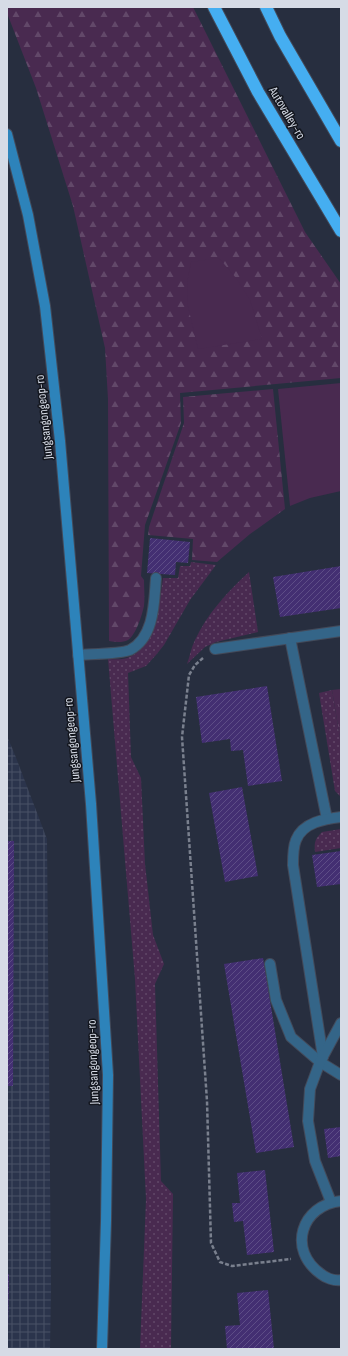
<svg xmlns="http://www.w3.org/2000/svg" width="348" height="1356" font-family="'Sofia Sans Condensed',sans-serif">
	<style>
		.industrial { fill: url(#industrial-grid) }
		.grass { fill: url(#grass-dots) }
		.forest { fill: url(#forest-firs) }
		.park { fill: url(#park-tufts) }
		.garden { fill: #492a50 }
		.building { fill: url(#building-hatch) }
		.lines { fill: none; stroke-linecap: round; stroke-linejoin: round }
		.lane-casing { stroke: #434a5a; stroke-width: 12 }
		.secondary-casing { stroke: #434a5a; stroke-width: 12 }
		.highway-casing { stroke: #434a5a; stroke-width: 14 }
		.path { stroke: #7a808e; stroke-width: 2.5; stroke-dasharray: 4 2; stroke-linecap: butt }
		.lane { stroke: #346588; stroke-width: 10 }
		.secondary { stroke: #2d83ba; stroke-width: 10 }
		.highway { stroke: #45aef1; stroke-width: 12 }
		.labels { text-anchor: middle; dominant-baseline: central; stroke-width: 3; stroke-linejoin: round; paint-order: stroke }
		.street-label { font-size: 13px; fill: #d6dbe6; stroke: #13161e }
	</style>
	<defs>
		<pattern id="industrial-grid" width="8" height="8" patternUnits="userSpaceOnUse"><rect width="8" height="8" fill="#2b344c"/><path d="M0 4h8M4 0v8" fill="none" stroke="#495166"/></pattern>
		<pattern id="grass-dots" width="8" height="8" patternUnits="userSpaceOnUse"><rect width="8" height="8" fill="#492a50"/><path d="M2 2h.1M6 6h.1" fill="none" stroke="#624869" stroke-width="1.8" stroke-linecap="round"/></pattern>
		<pattern id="forest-firs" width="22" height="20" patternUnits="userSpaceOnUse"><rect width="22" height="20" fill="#492a50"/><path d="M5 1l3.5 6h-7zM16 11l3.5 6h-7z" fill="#624869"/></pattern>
		<pattern id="park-tufts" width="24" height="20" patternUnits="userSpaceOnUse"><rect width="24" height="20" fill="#492a50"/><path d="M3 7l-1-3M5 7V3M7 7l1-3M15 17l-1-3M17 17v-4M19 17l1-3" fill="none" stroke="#624869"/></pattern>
		<pattern id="building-hatch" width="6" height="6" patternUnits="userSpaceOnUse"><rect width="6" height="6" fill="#432f72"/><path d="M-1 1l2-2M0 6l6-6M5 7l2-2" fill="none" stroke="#5d4d86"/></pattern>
	</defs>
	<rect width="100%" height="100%" fill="#272e3f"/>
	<!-- industrial -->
	<path class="industrial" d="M7 736 15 755 47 839 51 1289 50 1349H7Z"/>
	<!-- grass -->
	<g class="grass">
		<path d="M191 562 216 565 190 600 164 645 156 655 146 666 128 673 131 757 141 778 145 864 153 935 164 964 155 984 161 1181 173 1194 171 1349H140L146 1199 135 979 108 659C114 659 121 660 127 658 158 647 159 605 163 578H178L180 566H190Z"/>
		<path d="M249 572 258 632 216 642 205 647 187 664C190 656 191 648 195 640 207 614 228 591 249 572Z"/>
		<path d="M332 690 341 744V797L335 791 319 693Z"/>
		<path d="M341 829V848L315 852C314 842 315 839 322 832Z"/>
	</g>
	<!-- forest -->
	<g class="forest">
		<path d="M7 7H193L305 232 341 284V378L180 393 181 423 145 525 141 576 144 580C144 588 145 597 144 606 142 615 136 635 128 640 122 643 115 642 109 641L108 399 105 348 73 206 36 88 7 13Z"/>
		<path d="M273 389 285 509 250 534 217 562 192 560 193 539 148 535 149 527 184 423 183 397Z"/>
	</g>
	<!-- park -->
	<path class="park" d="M341 689V744L332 690Z"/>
	<!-- garden -->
	<g class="garden">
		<path d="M219 258 236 278 250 300 262 339 198 349 187 302 188 278 191 262Z"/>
		<path d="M341 383V491L310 498 290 506 278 389Z"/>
	</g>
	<!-- building -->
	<g class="building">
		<path d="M150 538 190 542 188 563 176 562 175 575 147 573Z"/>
		<path d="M341 566V608L280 617 273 577Z"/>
		<path d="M267 686 282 781 248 786 243 750 231 751 230 739 202 743 196 697Z"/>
		<path d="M242 787 258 876 225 882 209 793Z"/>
		<path d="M7 841H14L13 1086H7Z"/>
		<path d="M341 851V884L317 887 312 855Z"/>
		<path d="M263 958 294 1147 256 1153 224 964Z"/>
		<path d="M341 1127V1156L328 1158 324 1129Z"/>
		<path d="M265 1170 274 1252 247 1255 243 1221 234 1222 232 1203H240L237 1173Z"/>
		<path d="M7 1274H9L8 1332H7Z"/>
		<path d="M268 1290 274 1349H227L225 1326 240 1325 237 1293Z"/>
	</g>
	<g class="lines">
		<defs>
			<g id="lane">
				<path d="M290 638 327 819"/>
				<path d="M215 649 341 631"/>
				<path d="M78 655C89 654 121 654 130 650 155 637 154 601 156 578"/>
				<path d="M270 964 276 1000 291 1037 320 1062 341 1075"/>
				<path d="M323 1057 293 865C293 857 293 847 296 840 303 822 325 819 341 817"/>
				<path d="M341 1201C301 1205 287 1250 321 1274 326 1278 334 1281 341 1280"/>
				<path d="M331 1202 315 1161 308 1121 310 1089 320 1062 341 1023"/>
			</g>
			<path id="secondary" d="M7 134 28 215 45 306 60 441 91 804 108 1075 106 1221 102 1349"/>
			<g id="highway">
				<path d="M214 7 258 92 341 231"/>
				<path d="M266 7 280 36 341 141"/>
			</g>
		</defs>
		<!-- lane casing -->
		<use href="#lane" class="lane-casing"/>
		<!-- secondary casing -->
		<use href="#secondary" class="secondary-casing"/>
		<!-- highway casing -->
		<use href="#highway" class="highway-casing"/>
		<!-- path -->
		<path class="path" d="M203 658 195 665 189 675 182 737 207 1101 211 1243 220 1262 232 1266 291 1259"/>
		<!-- lane -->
		<use href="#lane" class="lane"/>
		<!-- secondary -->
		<use href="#secondary" class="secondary"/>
		<!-- highway -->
		<use href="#highway" class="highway"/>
	</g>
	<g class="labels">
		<!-- street labels -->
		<g class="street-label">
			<text transform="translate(287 113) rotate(59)">Autovalley-ro</text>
			<text transform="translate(44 417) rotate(-96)">Jungsangongeop-ro</text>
			<text transform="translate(72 740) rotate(-95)">Jungsangongeop-ro</text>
			<text transform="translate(93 1062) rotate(-92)">Jungsangongeop-ro</text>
		</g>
	</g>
	<!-- border -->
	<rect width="348" height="1356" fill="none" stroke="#d6dbe6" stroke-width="16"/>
</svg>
